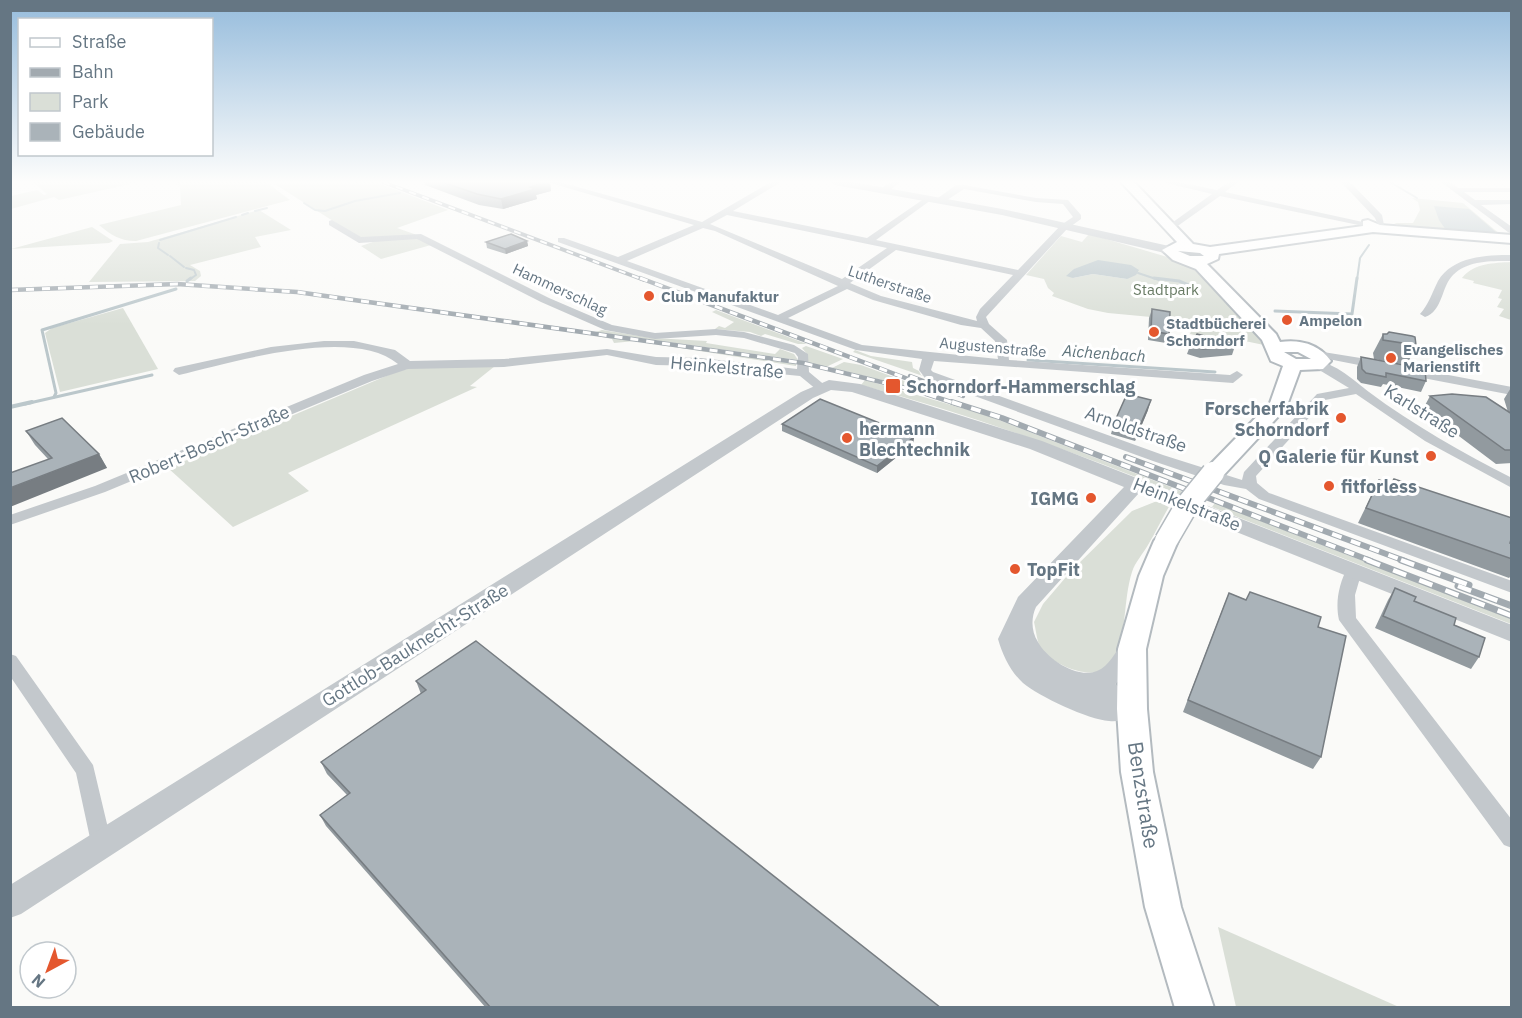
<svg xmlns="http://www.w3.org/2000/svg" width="1522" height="1018" font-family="'IBM Plex Sans',sans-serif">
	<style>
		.green { fill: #dadfd7; fill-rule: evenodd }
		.water { fill: #bbc7cb }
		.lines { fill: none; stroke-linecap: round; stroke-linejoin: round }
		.stream-far2 { stroke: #bbc7cb; stroke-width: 2 }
		.stream-far1 { stroke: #bbc7cb; stroke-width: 3 }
		.stream { stroke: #bbc7cb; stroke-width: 4 }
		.secondary-casing { stroke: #b3babf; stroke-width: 4 }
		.minor { fill: #c3c8cc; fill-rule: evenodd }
		.tertiary { fill: #c3c8cc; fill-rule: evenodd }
		.secondary { fill: #fff; fill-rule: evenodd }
		.rail-far3-casing { stroke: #a2aab0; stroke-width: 4 }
		.rail-far2-casing { stroke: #a2aab0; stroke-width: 4.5 }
		.rail-far1-casing { stroke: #a2aab0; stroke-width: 6 }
		.rail-casing { stroke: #a2aab0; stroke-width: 7 }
		.rail-far3 { stroke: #fff; stroke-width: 2; stroke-dasharray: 7; stroke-linecap: butt }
		.rail-far2 { stroke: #fff; stroke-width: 3; stroke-dasharray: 8; stroke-linecap: butt }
		.rail-far1 { stroke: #fff; stroke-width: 4; stroke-dasharray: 10; stroke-linecap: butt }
		.rail { stroke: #fff; stroke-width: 4.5; stroke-dasharray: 14; stroke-linecap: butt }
		.secondary-bridge-casing { stroke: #b3babf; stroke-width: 25; stroke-linecap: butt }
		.secondary-bridge { stroke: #fff; stroke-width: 22 }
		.wall { fill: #929a9f }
		.shaded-wall { fill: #777d82 }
		.building { fill: #aab3b9; stroke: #777d82; stroke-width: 1.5 }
		.poi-dot { fill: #e4572e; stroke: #fff; stroke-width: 2 }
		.labels { text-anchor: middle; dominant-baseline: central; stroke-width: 6; stroke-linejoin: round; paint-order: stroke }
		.far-street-label { font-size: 15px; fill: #657683; stroke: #fff }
		.far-park-label { font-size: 15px; fill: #687a64; stroke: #fff }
		.far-poi-label { font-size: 15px; font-weight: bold; fill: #657683; stroke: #fff; text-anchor: start }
		.far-water-label { font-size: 16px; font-style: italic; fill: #60757c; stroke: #fff }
		.street-label { font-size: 18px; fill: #657683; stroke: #fff }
		.poi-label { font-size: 18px; font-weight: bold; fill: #657683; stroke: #fff; text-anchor: start }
		.near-street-label { font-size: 21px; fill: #657683; stroke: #fff }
	</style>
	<rect width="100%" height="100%" fill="#fafaf8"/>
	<!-- green -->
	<g class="green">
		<path d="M33 182H139L59 200 54 197 11 209V196L37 190 44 195 47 194Z"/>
		<path d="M176 182H266L290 200 136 241C120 241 111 235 99 225L181 205 180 186Z"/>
		<path d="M376 182 448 210 397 228 417 235 360 238 273 183Z"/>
		<path d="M1412 198 1463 203 1501 235 1406 228 1394 223H1413L1420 210 1418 202Z"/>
		<path d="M259 210 291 230 255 237 261 247 190 265 200 271 201 276 195 281 89 282 120 244 148 242Z"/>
		<path d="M92 227 113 241 109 243 11 249Z"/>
		<path d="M1089 234 1181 261C1210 277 1243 320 1264 345L1240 340 1237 345 1190 334 1193 326 1151 317 1108 313 1088 309 1052 296 1054 293 1048 288 1044 279 1026 275 1061 236 1082 242ZM1131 265 1127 279 1093 274 1073 278 1074 269Z"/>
		<path d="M414 237 431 245 381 259 361 246 382 239Z"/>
		<path d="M1511 262H1512L1511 323V320L1499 316 1504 309 1497 307 1502 299 1498 298 1502 290 1473 283 1474 281 1462 278C1474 263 1494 263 1511 262Z"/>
		<path d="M123 308 158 369 60 392 45 333 52 328Z"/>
		<path d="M716 310 807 344H798L765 334 761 336 750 332 715 329 719 326 725 328 734 322 712 312Z"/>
		<path d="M602 330 653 338 707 341 706 343 775 354 780 349 794 354 798 360 596 332Z"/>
		<path d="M577 332 796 363V366L635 341 614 343 612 339Z"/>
		<path d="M806 346 843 359 826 367 808 363V355L802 348Z"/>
		<path d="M855 350 871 356 912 362 913 368 919 371 921 375 952 386 853 352Z"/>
		<path d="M844 362 861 365 940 394 832 368Z"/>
		<path d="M495 366 470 386 477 387 288 473 309 491 233 527 168 468 398 371 417 367Z"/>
		<path d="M865 380 986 415 1186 493 1184 496C1077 453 971 415 861 385Z"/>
		<path d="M1157 501 1170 505C1162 518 1156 532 1148 545 1143 554 1135 562 1132 572 1123 600 1127 637 1113 662 1100 685 1053 666 1041 649 1037 642 1036 630 1034 622L1043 604 1072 570 1132 511Z"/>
		<path d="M1215 503 1511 619V624L1212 507Z"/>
		<path d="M1218 927 1399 1007H1236Z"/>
	</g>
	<!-- water -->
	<g class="water">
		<path d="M1434 206 1469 209 1498 234 1446 230 1439 220Z"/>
		<path d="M1098 260 1131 265 1139 270 1136 275 1127 279 1093 274 1073 278 1066 276 1074 269Z"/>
	</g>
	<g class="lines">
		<!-- stream-far2 -->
		<g class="stream-far2">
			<path d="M1390 182 1417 198"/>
			<path d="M304 203 315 210 325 211 355 201 400 193"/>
			<path d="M255 211 267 208"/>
			<path d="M242 215 248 213"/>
			<path d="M160 240 236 217"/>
			<path d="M159 243 158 248 168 255"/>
			<path d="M170 256 184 267"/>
			<path d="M186 268 194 270 196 275 189 280"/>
			<path d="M1138 273 1159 280"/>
			<path d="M1357 280 1360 258 1369 245"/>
		</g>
		<!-- stream-far1 -->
		<g class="stream-far1">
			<path d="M1154 278 1179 281 1193 287"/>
			<path d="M187 281 191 278"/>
			<path d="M1275 311 1352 314 1357 278"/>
			<path d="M1028 360 1215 372"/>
			<path d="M54 397 56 393 42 330 176 289"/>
			<path d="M25 404 152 375"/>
		</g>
		<!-- stream -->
		<path class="stream" d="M10 407 32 402"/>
		<defs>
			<g id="secondary">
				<path d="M1121 182H1134L1193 244 1210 247 1363 226V221L1368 220 1380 225 1512 235V243L1373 232 1219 254 1218 259 1207 264 1276 334 1280 342C1300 339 1319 344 1331 361L1323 369 1300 370 1286 408 1221 478 1213 479 1205 478 1202 473 1270 403 1283 366 1271 361 1262 340 1196 269 1173 260 1162 250 1177 242ZM1178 251 1200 253 1204 256H1190ZM1284 352H1298L1311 359H1296Z"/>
				<path d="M1166 533 1174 536 1178 541 1163 576 1146 649 1147 709 1153 772 1181 907 1214 1008H1175L1145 907 1121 772 1117 709 1118 649 1139 576 1154 541 1158 536Z"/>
			</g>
		</defs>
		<!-- secondary casing -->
		<use href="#secondary" class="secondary-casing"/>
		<!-- minor -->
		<g class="minor">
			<path d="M547 182H560L702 222 771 182H781L733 211 867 238 928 196 932 198 931 200 876 240 1018 270 1061 225 1073 217 1063 204 1036 202 964 189 944 202H938V198L956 185H964L1036 198 1068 200 1081 215V219L1067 229 986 317 989 324 1007 340 1009 360 1230 375 1237 371 1243 375 1233 383 934 361 931 370 933 372 1163 455 1242 480 1244 472 1317 394 1349 388 1311 365 1313 362C1331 359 1355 381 1369 392 1413 425 1463 453 1512 478V488L1425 441 1356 394 1325 400 1256 476 1257 483 1269 493 1512 581V593L1259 499 1246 489 1224 485 1153 461 925 378 919 370 922 359 856 350 558 242V238H564L618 257 694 225ZM727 215 887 248 842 279 710 224ZM703 228 715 231 838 286 778 315 627 261ZM896 250 1013 275 980 309 976 317 977 321 881 296 850 283ZM847 289 873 300 961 325 981 328 995 341 998 359 862 345 788 318Z"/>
			<path d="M891 182H900L888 192H882V188Z"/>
			<path d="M1162 182H1178L1217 190 1229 182H1238L1225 192 1372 224 1368 227 1220 196 1172 230 1169 229V225L1212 194Z"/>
			<path d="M1341 182H1350L1382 215 1384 225H1378L1375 218Z"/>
			<path d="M1441 182H1450L1458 188H1512V192H1464L1475 200H1512V204L1481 205 1512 227V235Z"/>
			<path d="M332 220 361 237 421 234 549 298 612 325 655 333 716 329 744 332 794 345 808 354 809 372 827 387 825 390H817L800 376 701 366 656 365 607 355 504 367 408 369 372 381 105 492 10 525V515L95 486 364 375 398 364C352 326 234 362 179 375L173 371 175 368 271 347 324 341H354L395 350 410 361 504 359 607 349 656 357 701 358 797 369 798 357 795 353 744 338 716 335 655 339 605 330 541 302 417 239 359 243 329 225V221Z"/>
			<path d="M1512 255V261C1492 261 1468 260 1453 275 1441 287 1443 311 1425 317L1420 314C1429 304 1432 293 1438 281 1453 256 1486 255 1512 255Z"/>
			<path d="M1317 351 1379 361 1385 365 1379 369 1313 356 1311 354Z"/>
			<path d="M1406 367 1512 387V395L1402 374V368Z"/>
			<path d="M1354 566 1360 567 1362 571 1355 595 1356 618 1512 820V848L1504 845 1339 620C1335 602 1339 583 1348 567Z"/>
			<path d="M10 654 16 656 93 765 112 845 109 852 101 855 93 852 76 773 10 676Z"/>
		</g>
		<!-- tertiary -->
		<g class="tertiary">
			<path d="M830 182H853L1002 209 1169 246 1175 250 1169 254 1002 215 835 185Z"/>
			<path d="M829 380 860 384 1042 441 1512 625V642L1139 493 1036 607C1031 618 1031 631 1038 642 1047 659 1077 679 1097 671 1110 666 1114 652 1123 644 1128 639 1134 641 1140 643L1144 649C1136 662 1128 675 1115 684L1141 702 1145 709 1141 716C1131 719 1119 722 1109 721 1089 720 1038 696 1023 683 1010 671 1003 656 998 639L1018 597 1124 487 1030 449 852 392 831 390 813 398 21 914 10 918V885L801 392Z"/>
		</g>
		<!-- secondary -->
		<use href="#secondary" class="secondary"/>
		<defs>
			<path id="rail-far3" d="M383 182 644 280"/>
			<g id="rail-far2">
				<path d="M640 278 916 382"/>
				<path d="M10 290 177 284 297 292 803 363 914 390 957 404"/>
				<path d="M910 376 963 396"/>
			</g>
			<g id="rail-far1">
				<path d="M952 402 1002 418 1371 561"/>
				<path d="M1126 457 1405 561"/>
			</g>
			<g id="rail">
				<path d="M1367 560 1512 616"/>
				<path d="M1401 560 1469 585"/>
				<path d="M1458 586 1512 606"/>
			</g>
		</defs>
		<!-- rail-far3 casing -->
		<use href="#rail-far3" class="rail-far3-casing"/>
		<!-- rail-far2 casing -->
		<use href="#rail-far2" class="rail-far2-casing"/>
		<!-- rail-far1 casing -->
		<use href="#rail-far1" class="rail-far1-casing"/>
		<!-- rail casing -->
		<use href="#rail" class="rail-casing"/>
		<!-- rail-far3 -->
		<use href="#rail-far3" class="rail-far3"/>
		<!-- rail-far2 -->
		<use href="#rail-far2" class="rail-far2"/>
		<!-- rail-far1 -->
		<use href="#rail-far1" class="rail-far1"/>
		<!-- rail -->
		<use href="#rail" class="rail"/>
		<defs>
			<path id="secondary-bridge" d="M1166 541 1187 505 1213 473"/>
		</defs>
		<!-- secondary-bridge casing -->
		<use href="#secondary-bridge" class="secondary-bridge-casing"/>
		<!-- secondary-bridge -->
		<use href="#secondary-bridge" class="secondary-bridge"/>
	</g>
	<!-- wall -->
	<g class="wall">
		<path d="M424 182H550L551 191 536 195 537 199 503 209 479 205 425 185Z"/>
		<path d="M527 241 528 246 506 254 487 248 486 242Z"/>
		<path d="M1152 309 1169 334 1166 343 1148 340 1149 318Z"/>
		<path d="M1383 334 1416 345 1407 365 1374 359 1373 353Z"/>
		<path d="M1190 346H1235L1232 355 1200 358 1187 354Z"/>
		<path d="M1361 357 1426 381 1421 392 1383 384 1381 387 1361 383 1357 379V367Z"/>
		<path d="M1512 386V463L1496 464 1423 409 1430 396 1508 412 1504 399Z"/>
		<path d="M1148 410 1135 441 1111 434 1114 423Z"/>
		<path d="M782 424 914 437 913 444 877 473 782 431Z"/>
		<path d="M26 431 99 454 107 468 48 459 35 445Z"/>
		<path d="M1379 480 1512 543V575L1509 578 1358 523Z"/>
		<path d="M1395 588 1414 601 1479 657 1471 669 1375 628 1388 600Z"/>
		<path d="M1229 593 1318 627 1321 757 1313 769 1183 712 1224 605Z"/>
		<path d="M416 681 941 1008H486L326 826 320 815 347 795 327 774 321 762 421 694Z"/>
	</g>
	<!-- shaded-wall -->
	<g class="shaded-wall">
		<path d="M545 182H550L551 191 536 195 537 199 503 209 501 199 530 187Z"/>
		<path d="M527 241 528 246 506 254 505 249Z"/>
		<path d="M1151 400 1148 410 1135 441 1138 430Z"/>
		<path d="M914 437 913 444 877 473V466Z"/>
		<path d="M99 454 107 468 10 507V488Z"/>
	</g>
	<!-- building -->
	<g class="building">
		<path d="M442 182H545L530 187 535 189 501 199 477 194Z"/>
		<path d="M511 234 527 241 505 249 486 242Z"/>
		<path d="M1152 309 1170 312 1169 334 1151 331Z"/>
		<path d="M1389 332 1412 336 1415 337 1416 345 1383 340V334H1387Z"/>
		<path d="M1197 334 1235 344V346L1203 349 1190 346Z"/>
		<path d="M1361 357 1425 369 1426 381 1386 373V377L1366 373 1362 369Z"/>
		<path d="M1127 394 1151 400 1138 430 1114 423Z"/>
		<path d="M1452 394 1486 397 1512 414V450H1505L1430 396Z"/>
		<path d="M820 399 914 437 877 466 782 424Z"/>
		<path d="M62 418 99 454 10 488V473L52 458 26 431Z"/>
		<path d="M1394 479 1512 518V536L1510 543H1512V559L1366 508 1379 480 1391 484Z"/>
		<path d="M1395 588 1416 597 1414 601 1456 618 1454 625 1485 638 1479 657 1383 616Z"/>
		<path d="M1250 592 1321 617 1318 627 1346 636 1321 757 1188 700 1229 593 1246 600Z"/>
		<path d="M476 641 941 1008H491L320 815 350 793 321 762 426 690 416 681Z"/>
	</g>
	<!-- sky -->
	<linearGradient id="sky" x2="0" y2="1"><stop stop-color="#96bcdc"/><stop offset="0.56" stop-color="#fdfdfc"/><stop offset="1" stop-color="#fdfdfc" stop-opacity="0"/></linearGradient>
	<rect width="1522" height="325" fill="url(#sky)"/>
	<!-- markers -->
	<g class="poi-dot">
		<circle cx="649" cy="296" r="6"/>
		<circle cx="1287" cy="320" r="6"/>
		<circle cx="1154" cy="332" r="6"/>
		<circle cx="1391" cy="358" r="6"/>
		<rect x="885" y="378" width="16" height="16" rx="3"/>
		<circle cx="1341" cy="418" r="6"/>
		<circle cx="847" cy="438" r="6"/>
		<circle cx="1431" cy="456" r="6"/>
		<circle cx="1329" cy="486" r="6"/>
		<circle cx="1091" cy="498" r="6"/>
		<circle cx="1015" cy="569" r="6"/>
	</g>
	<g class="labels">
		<!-- far-street labels -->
		<g class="far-street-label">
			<text transform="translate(890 284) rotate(19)">Lutherstraße</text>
			<text transform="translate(560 289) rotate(25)">Hammerschlag</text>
			<text transform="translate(993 347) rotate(5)">Augustenstraße</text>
		</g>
		<!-- far-park labels -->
		<g class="far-park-label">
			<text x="1166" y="289">Stadtpark</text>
		</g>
		<!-- far-poi labels -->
		<g class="far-poi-label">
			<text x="661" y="296">Club Manufaktur</text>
			<text x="1299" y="320">Ampelon</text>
			<text x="1166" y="323">Stadtbücherei<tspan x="1166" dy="17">Schorndorf</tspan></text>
			<text x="1403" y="349">Evangelisches<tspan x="1403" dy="17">Marienstift</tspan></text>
		</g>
		<!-- far-water labels -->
		<g class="far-water-label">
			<text transform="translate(1104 353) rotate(4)">Aichenbach</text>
		</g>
		<!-- street labels -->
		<g class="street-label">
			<text transform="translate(727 367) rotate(5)">Heinkelstraße</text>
			<text transform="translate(1422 411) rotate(32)">Karlstraße</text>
			<text transform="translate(1136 429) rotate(19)">Arnoldstraße</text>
			<text transform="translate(209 444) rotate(-23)">Robert-Bosch-Straße</text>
			<text transform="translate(1187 504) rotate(22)">Heinkelstraße</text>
			<text transform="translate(415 645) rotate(-32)">Gottlob-Bauknecht-Straße</text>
		</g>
		<!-- poi labels -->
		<g class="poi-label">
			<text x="906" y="386">Schorndorf-Hammerschlag</text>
			<text x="1329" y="408" text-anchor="end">Forscherfabrik<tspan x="1329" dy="21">Schorndorf</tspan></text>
			<text x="859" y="428">hermann<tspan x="859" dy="21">Blechtechnik</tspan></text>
			<text x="1419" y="456" text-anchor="end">Q Galerie für Kunst</text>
			<text x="1341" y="486">fitforless</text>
			<text x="1079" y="498" text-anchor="end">IGMG</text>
			<text x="1027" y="569">TopFit</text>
		</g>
		<!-- near-street labels -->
		<g class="near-street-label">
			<text transform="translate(1144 795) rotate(81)">Benzstraße</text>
		</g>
	</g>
	<!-- border -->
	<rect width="1522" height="1018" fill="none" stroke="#657683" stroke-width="24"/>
	<!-- legend -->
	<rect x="18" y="18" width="195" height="138" fill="#ffffff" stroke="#c1c8cd" stroke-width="1.5"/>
	<rect x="30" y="38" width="30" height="9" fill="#ffffff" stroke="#c1c8cd" stroke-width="1.5"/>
	<text x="72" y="48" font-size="18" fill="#657683">Straße</text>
	<rect x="30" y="68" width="30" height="9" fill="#a2aab0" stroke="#c1c8cd" stroke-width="1.5"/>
	<text x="72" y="78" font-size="18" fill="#657683">Bahn</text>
	<rect x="30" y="93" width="30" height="18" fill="#dadfd7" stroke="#c1c8cd" stroke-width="1.5"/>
	<text x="72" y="108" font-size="18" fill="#657683">Park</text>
	<rect x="30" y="123" width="30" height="18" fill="#aab3b9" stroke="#c1c8cd" stroke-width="1.5"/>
	<text x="72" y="138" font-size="18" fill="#657683">Gebäude</text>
	<!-- north arrow -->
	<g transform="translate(48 970) rotate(221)"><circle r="28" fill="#ffffff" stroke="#c1c8cd" stroke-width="1.5"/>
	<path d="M0-4.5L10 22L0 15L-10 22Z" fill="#e4572e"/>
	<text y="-9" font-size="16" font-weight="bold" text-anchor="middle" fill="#657683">N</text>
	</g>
</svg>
